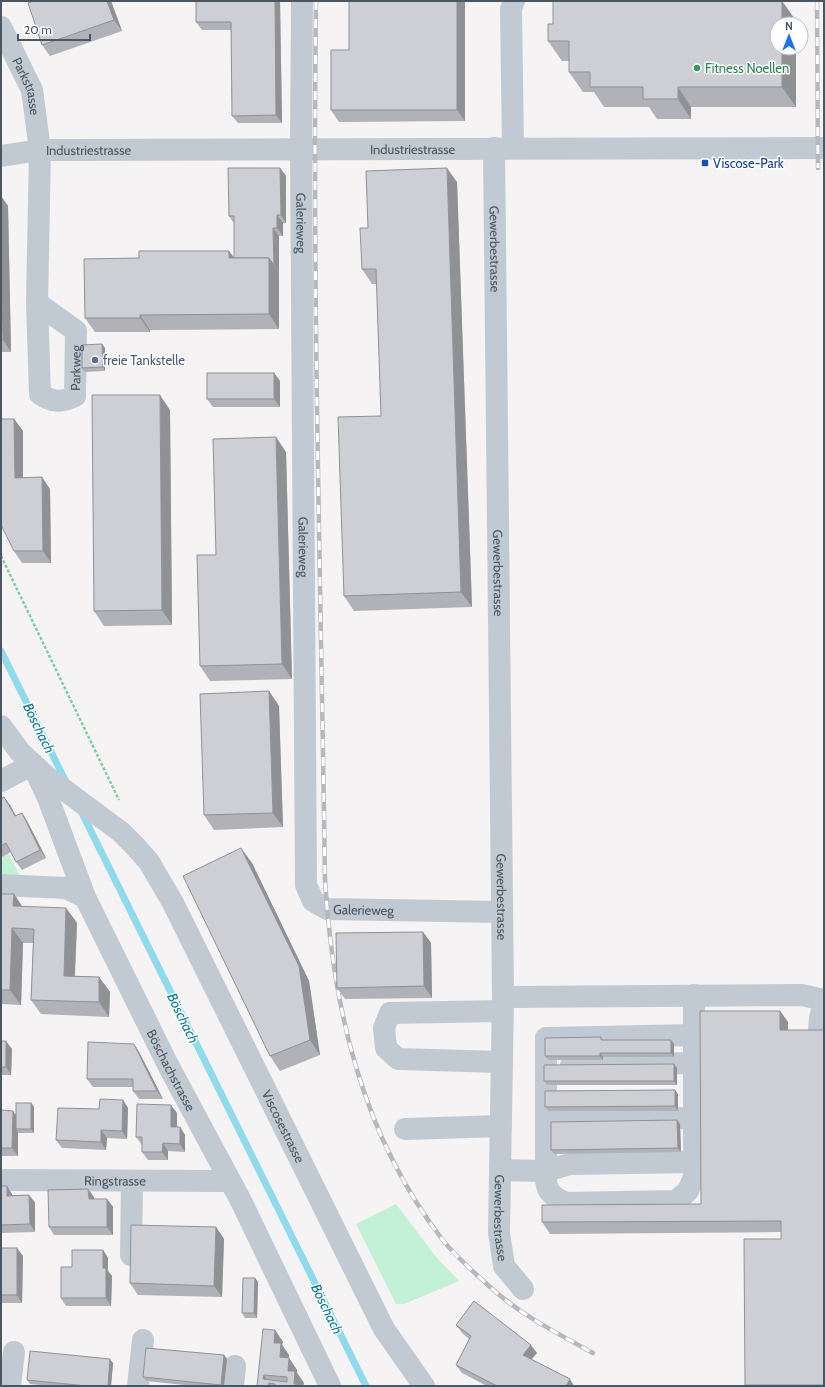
<svg xmlns="http://www.w3.org/2000/svg" width="825" height="1387" font-family="Cabin,sans-serif">
	<style>
		.green { fill: #c3f1d5 }
		.lines { fill: none; stroke-linecap: round; stroke-linejoin: round }
		.stream { stroke: #90daee; stroke-width: 7 }
		.path { stroke: #7ad0a6; stroke-width: 2.5; stroke-dasharray: 3 2; stroke-linecap: butt }
		.minor { stroke: #c1cad2; stroke-width: 22 }
		.rail-casing { stroke: #b5b8bd; stroke-width: 4.5 }
		.rail { stroke: #fff; stroke-width: 3; stroke-dasharray: 9; stroke-linecap: butt }
		.wall { fill: #b0b2b7 }
		.shaded-wall { fill: #909195 }
		.building { fill: #cdcfd5; stroke: #909195; fill-rule: evenodd }
		.leisure-dot { fill: #2e9e5b; stroke: #fff; stroke-width: 1.5 }
		.transit-dot { fill: #1a4fb4; stroke: #fff; stroke-width: 1.5 }
		.service-dot { fill: #5c6f8a; stroke: #fff; stroke-width: 1.5 }
		.labels { text-anchor: middle; dominant-baseline: central; stroke-width: 3; stroke-linejoin: round; paint-order: stroke }
		.leisure-label { font-size: 13px; fill: #27864d; stroke: #fff; text-anchor: start }
		.street-label { font-size: 13px; fill: #4a5661; stroke: #fff }
		.transit-label { font-size: 13px; fill: #164399; stroke: #fff; text-anchor: start }
		.service-label { font-size: 13px; fill: #4e5e75; stroke: #fff; text-anchor: start }
		.water-label { font-size: 14px; font-style: italic; fill: #0c7c9b; stroke: #fff }
	</style>
	<rect width="100%" height="100%" fill="#f5f3f3"/>
	<!-- green -->
	<g class="green">
		<path d="M8 853 20 876H1V855L2 857Z"/>
		<path d="M396 1204 436 1257 459 1281 404 1304H396L356 1224Z"/>
	</g>
	<g class="lines">
		<!-- stream -->
		<g class="stream">
			<path d="M1 651 66 782"/>
			<path d="M81 811 366 1386"/>
		</g>
		<!-- path -->
		<path class="path" d="M1 556 119 800"/>
		<!-- minor -->
		<g class="minor">
			<path id="s1" d="M302 1 301 149 306 885 313 901 327 909 502 912"/>
			<path id="s2" d="M1 27 32 90 40 150 37 303 40 394C52 402 61 403 75 396L76 331 37 303"/>
			<path id="s3" d="M494 148 503 997 499 1233 504 1266 523 1289"/>
			<path d="M513 148 511 9 514 1"/>
			<path id="s4" d="M1 156 40 150 824 148"/>
			<path id="s5" d="M1 726 20 752 47 777 121 832 135 846 149 862 173 903 384 1329 424 1386"/>
			<path id="s6" d="M35 770 48 798 85 897 168 1065 241 1201 330 1386"/>
			<path d="M1 781 33 764"/>
			<path d="M1 885 66 888 85 897"/>
			<path d="M503 997 802 995 824 1000"/>
			<path d="M818 1042 820 1018 824 1002"/>
			<path d="M502 1062 398 1059 386 1048 384 1028 390 1013 502 1011"/>
			<path d="M571 1065 694 1063"/>
			<path d="M546 1120 694 1118"/>
			<path d="M405 1129 501 1126"/>
			<path d="M694 1162 570 1164 546 1171C545 1190 549 1195 566 1203L676 1201 688 1191 694 1177V995"/>
			<path d="M500 1170 546 1171V1038L694 1035"/>
			<path id="s7" d="M1 1180 229 1181"/>
			<path d="M131 1255 132 1182"/>
			<path d="M10 1386 14 1352"/>
			<path d="M138 1386 143 1340"/>
			<path d="M233 1386 235 1366"/>
		</g>
		<defs>
			<g id="rail">
				<path d="M316 1C312 294 321 587 325 880 333 1008 362 1135 442 1239 455 1256 474 1272 489 1286 519 1314 557 1333 593 1353"/>
				<path d="M817 1 818 168"/>
			</g>
		</defs>
		<!-- rail casing -->
		<use href="#rail" class="rail-casing"/>
		<!-- rail -->
		<use href="#rail" class="rail"/>
	</g>
	<!-- wall -->
	<g class="wall">
		<path d="M111 1 122 31 50 56 42 45Z"/>
		<path d="M196 1H280L282 123H238L232 116 231 30H202L196 22Z"/>
		<path d="M349 1H465V121L339 122 331 110 349 50Z"/>
		<path d="M782 1 796 21V107H691V119H657L649 107H604L594 92H583L569 72V61H562L548 41 553 24Z"/>
		<path d="M280 168 286 176V223H283V236H279V329L150 330V332H95L85 318 139 258 229 251 234 258V223L229 216Z"/>
		<path d="M457 182 472 607 354 611 344 596 381 416 377 284H372L362 269Z"/>
		<path d="M1 196 8 206 11 352H1Z"/>
		<path d="M102 344 105 348V371L85 372 82 368Z"/>
		<path d="M274 373 280 381V407H213L207 399Z"/>
		<path d="M170 410 172 625 104 626 94 611Z"/>
		<path d="M14 419 23 431V478L50 489 51 563H22L14 551Z"/>
		<path d="M286 452 292 679 210 681 200 666 216 555Z"/>
		<path d="M269 691 279 706 283 827 214 830 204 815Z"/>
		<path d="M1 799 10 805 16 816 22 813 27 821 46 858 22 870 16 862 11 852 2 857 1 856Z"/>
		<path d="M252 863 309 981 320 1055 280 1071 270 1056Z"/>
		<path d="M1 894H14L22 907 66 908 77 923 75 976 99 977 110 992 109 1017 41 1014 31 1000 33 943H23L21 1005 1 1004Z"/>
		<path d="M423 932 431 943 432 998 345 999 337 988Z"/>
		<path d="M780 1011 788 1022V1030H824V1386H745V1385L781 1239V1232L550 1234 542 1222 701 1204Z"/>
		<path d="M601 1037 603 1040H671L674 1044V1057H603V1060H548L545 1056Z"/>
		<path d="M1 1041 12 1049 11 1075H1Z"/>
		<path d="M134 1044 139 1052 163 1099H139L133 1091V1087H93L87 1079Z"/>
		<path d="M677 1068V1085H547L544 1081Z"/>
		<path d="M678 1094V1111H548L545 1107Z"/>
		<path d="M123 1100 128 1108 127 1139 107 1138 106 1150 62 1148 56 1140 99 1109Z"/>
		<path d="M31 1103 34 1107V1133H18V1132V1156H1V1110L16 1115Z"/>
		<path d="M177 1113V1127H180L185 1135V1152L168 1151V1160H148L142 1152V1145L136 1137Z"/>
		<path d="M677 1120 680 1124 681 1152 554 1154 551 1150Z"/>
		<path d="M1 1186 12 1194V1195H29L35 1203V1232L1 1233Z"/>
		<path d="M94 1197V1199H107L113 1207V1235H54L49 1227Z"/>
		<path d="M216 1227 224 1239 222 1297 138 1295 130 1283Z"/>
		<path d="M1 1248H17L23 1256 22 1303H1Z"/>
		<path d="M103 1250 108 1258V1271L112 1276 111 1306H66L61 1298 72 1267Z"/>
		<path d="M255 1278 258 1282 257 1318H245L242 1313Z"/>
		<path d="M456 1325 537 1353 531 1360 574 1386H487L462 1373 456 1365 469 1339 462 1333Z"/>
		<path d="M275 1330 283 1342 282 1345 289 1355V1358L297 1370V1373L304 1383 303 1386H257Z"/>
		<path d="M224 1355 227 1359 224 1386H194L146 1381 143 1377Z"/>
		<path d="M113 1363 111 1386H49L30 1384 27 1380Z"/>
	</g>
	<!-- shaded-wall -->
	<g class="shaded-wall">
		<path d="M107 1H111L122 31 114 20Z"/>
		<path d="M275 1H280L282 123 276 115Z"/>
		<path d="M457 1H465V121L457 110Z"/>
		<path d="M782 1 796 21V24H782Z"/>
		<path d="M782 48H796V107L782 87Z"/>
		<path d="M678 87 691 107V119L678 99Z"/>
		<path d="M280 168 286 176V223L281 215Z"/>
		<path d="M447 168 457 182 472 607 461 592Z"/>
		<path d="M1 196 8 206 11 352 3 340 1 252Z"/>
		<path d="M277 215 283 223V236L277 228Z"/>
		<path d="M273 228 279 236V273L274 265Z"/>
		<path d="M229 251 239 265 229 258Z"/>
		<path d="M269 258 279 273V329L269 314Z"/>
		<path d="M140 315 150 330V332L140 318Z"/>
		<path d="M102 344 105 348V371L103 367Z"/>
		<path d="M274 373 280 381V407L274 399Z"/>
		<path d="M160 395 170 410 172 625 162 610Z"/>
		<path d="M14 419 23 431V489L15 478Z"/>
		<path d="M276 437 286 452 292 679 282 664Z"/>
		<path d="M42 477 50 489 51 563 43 551Z"/>
		<path d="M269 691 279 706 283 827 273 813Z"/>
		<path d="M4 797 10 805 20 824 15 816Z"/>
		<path d="M22 813 27 821 46 858 40 850Z"/>
		<path d="M241 848 252 863 309 981 320 1055 310 1040Z"/>
		<path d="M14 894 24 909 13 906Z"/>
		<path d="M66 908 77 923 74 990 64 976Z"/>
		<path d="M12 928 23 943 21 1005 10 990Z"/>
		<path d="M423 932 431 943 432 998 424 986Z"/>
		<path d="M99 977 110 992 109 1017 99 1002Z"/>
		<path d="M780 1011 788 1022V1042L780 1030Z"/>
		<path d="M671 1040 674 1044V1057L671 1053Z"/>
		<path d="M6 1041 12 1049 11 1075 6 1067Z"/>
		<path d="M134 1044 139 1052 163 1099 157 1091Z"/>
		<path d="M600 1053 603 1057V1060L600 1056Z"/>
		<path d="M674 1064 677 1068V1085L674 1081Z"/>
		<path d="M675 1090 678 1094V1111L675 1106Z"/>
		<path d="M123 1100 128 1108 127 1139 122 1131Z"/>
		<path d="M31 1103 34 1107V1133L31 1129Z"/>
		<path d="M171 1105 177 1113V1135L171 1127Z"/>
		<path d="M13 1111 18 1118 16 1129 18 1132V1156L12 1148Z"/>
		<path d="M677 1120 680 1124 681 1152 678 1148Z"/>
		<path d="M180 1127 185 1135V1152L180 1144Z"/>
		<path d="M101 1130 107 1138 106 1150 101 1142Z"/>
		<path d="M163 1143 168 1151V1160L162 1152Z"/>
		<path d="M7 1186 12 1194V1203L7 1196Z"/>
		<path d="M88 1189 94 1197V1207L89 1199Z"/>
		<path d="M29 1195 35 1203V1232L30 1224Z"/>
		<path d="M107 1199 113 1207V1235L107 1227Z"/>
		<path d="M216 1227 224 1239 222 1297 214 1286Z"/>
		<path d="M17 1248 23 1256 22 1303 17 1295Z"/>
		<path d="M103 1250 108 1258V1271L112 1276 111 1306 106 1298 103 1268Z"/>
		<path d="M255 1278 258 1282 257 1318 254 1313Z"/>
		<path d="M275 1330 283 1342 282 1345 289 1355 288 1369 280 1357 274 1343Z"/>
		<path d="M531 1345 537 1353 528 1363 523 1355Z"/>
		<path d="M224 1355 227 1359 224 1386H222L221 1385Z"/>
		<path d="M289 1358 297 1370V1373L304 1383 303 1386H295L288 1371Z"/>
		<path d="M110 1359 113 1363 111 1386H108Z"/>
		<path d="M264 1375 269 1383 271 1386H268L263 1379Z"/>
		<path d="M570 1379 574 1386H566Z"/>
	</g>
	<!-- building -->
	<g class="building">
		<path d="M33 1H107L114 20 42 45 28 3Z"/>
		<path d="M196 1H275L276 115 232 116 231 22H196Z"/>
		<path d="M349 1H457V110H331V50H349Z"/>
		<path d="M553 1H782V24H777V48H782V87H678V99H643V87H590V72H569V41H548V24H553Z"/>
		<path d="M228 168H280L281 215H277V228H273L274 265 269 258H234V216H229Z"/>
		<path d="M447 168 461 592 344 596 338 417 381 416 376 269H362L360 228H368L366 171Z"/>
		<path d="M139 251H229V258H269V314L140 315V318H85L84 259 139 258Z"/>
		<path d="M1 252 3 340H1Z"/>
		<path d="M102 344 103 367 82 368V345Z"/>
		<rect x="207" y="373" width="67" height="26"/>
		<path d="M92 395H160L162 610 94 611Z"/>
		<path d="M1 419H14L15 478 42 477 43 551H14L1 525Z"/>
		<path d="M276 437 282 664 200 666 197 555H216L213 439Z"/>
		<path d="M269 691 273 813 204 815 200 694Z"/>
		<path d="M4 797 15 816 22 813 40 850 16 862 6 843 1 846V799Z"/>
		<path d="M241 848 299 966 310 1040 270 1056 183 876Z"/>
		<path d="M1 894H14L13 906 66 908 64 976 99 977V1002L31 1000 34 929 12 928 10 990H1Z"/>
		<path d="M423 932 424 986 337 988 336 933Z"/>
		<path d="M700 1011H780V1030H824V1385H745L744 1239H781V1221L542 1222V1205L701 1204Z"/>
		<path d="M601 1037V1040H671V1053H600V1056H545V1038Z"/>
		<rect x="1" y="1041" width="5" height="26"/>
		<path d="M88 1042 134 1044 157 1091H133V1079H87Z"/>
		<path d="M674 1064V1081H544V1065Z"/>
		<path d="M675 1090V1106L545 1107V1091Z"/>
		<path d="M100 1099 123 1100 122 1131 101 1130V1142L56 1140 58 1108 99 1109Z"/>
		<rect x="16" y="1103" width="15" height="26"/>
		<path d="M137 1104 171 1105V1127H180V1144L163 1143 162 1152H142V1137H136Z"/>
		<path d="M1 1110 13 1111 12 1148H1Z"/>
		<path d="M677 1120 678 1148 551 1150V1122Z"/>
		<path d="M1 1186H7V1196L29 1195 30 1224 1 1225Z"/>
		<path d="M88 1189 89 1199H107V1227H49L48 1190Z"/>
		<path d="M131 1225 216 1227 214 1286 130 1283Z"/>
		<rect x="1" y="1248" width="16" height="47"/>
		<path d="M72 1250H103V1268H106V1298H61V1267H72Z"/>
		<path d="M243 1278H255L254 1313H242Z"/>
		<path d="M474 1301 531 1345 523 1355 570 1379 566 1386H497L456 1365 471 1336 456 1325Z"/>
		<path d="M263 1329 275 1330 274 1343H281L280 1357 289 1358 288 1371H295L294 1384 302 1385V1386H275V1384L269 1383 268 1386H257ZM264 1375 287 1377V1382L263 1379Z"/>
		<path d="M146 1348 224 1355 221 1385 143 1377Z"/>
		<path d="M30 1351 110 1359 108 1386H87L27 1380Z"/>
	</g>
	<!-- markers -->
	<circle class="leisure-dot" cx="697" cy="68" r="4"/>
	<rect class="transit-dot" x="701" y="159" width="8" height="8" rx="2"/>
	<circle class="service-dot" cx="95" cy="360" r="4"/>
	<g class="labels">
		<!-- leisure labels -->
		<g class="leisure-label">
			<text x="705" y="68">Fitness Noellen</text>
		</g>
		<!-- street labels -->
		<g class="street-label">
			<text stroke="none"><textPath href="#s2" startOffset="65">Parkstrasse</textPath></text>
			<text stroke="none"><textPath href="#s4" startOffset="412">Industriestrasse</textPath></text>
			<text stroke="none"><textPath href="#s4" startOffset="88">Industriestrasse</textPath></text>
			<text stroke="none"><textPath href="#s1" startOffset="222">Galerieweg</textPath></text>
			<text stroke="none"><textPath href="#s3" startOffset="101">Gewerbestrasse</textPath></text>
			<text stroke="none"><textPath href="#s2" startOffset="440">Parkweg</textPath></text>
			<text stroke="none"><textPath href="#s1" startOffset="546">Galerieweg</textPath></text>
			<text stroke="none"><textPath href="#s3" startOffset="425">Gewerbestrasse</textPath></text>
			<text stroke="none"><textPath href="#s3" startOffset="749">Gewerbestrasse</textPath></text>
			<text stroke="none"><textPath href="#s1" startOffset="954">Galerieweg</textPath></text>
			<text stroke="none"><textPath href="#s6" startOffset="330">Böschachstrasse</textPath></text>
			<text stroke="none"><textPath href="#s5" startOffset="499">Viscosestrasse</textPath></text>
			<text stroke="none"><textPath href="#s7" startOffset="114">Ringstrasse</textPath></text>
			<text stroke="none"><textPath href="#s3" startOffset="1070">Gewerbestrasse</textPath></text>
		</g>
		<!-- transit labels -->
		<g class="transit-label">
			<text x="713" y="163">Viscose-Park</text>
		</g>
		<!-- service labels -->
		<g class="service-label">
			<text x="103" y="360">freie Tankstelle</text>
		</g>
		<!-- water labels -->
		<g class="water-label">
			<text transform="translate(39 728) rotate(64)">Böschach</text>
			<text transform="translate(183 1018) rotate(64)">Böschach</text>
			<text transform="translate(327 1309) rotate(64)">Böschach</text>
		</g>
	</g>
	<!-- border -->
	<rect width="825" height="1387" fill="none" stroke="#4a5661" stroke-width="4"/>
	<!-- north arrow -->
	<g transform="translate(789 36)"><circle r="19" fill="#ffffff" stroke="#b7bbc0"/>
	<path d="M0-3L7 15L0 10L-7 15Z" fill="#1a73e8"/>
	<text y="-6" font-size="11" font-weight="bold" text-anchor="middle" fill="#4a5661">N</text>
	</g>
	<!-- scale -->
	<path d="M18 34v6h72v-6" fill="none" stroke="#4a5661" stroke-width="2"/>
	<text x="24" y="34" font-size="12" fill="#4a5661" stroke="#ffffff" stroke-width="3" paint-order="stroke">20 m</text>
</svg>
